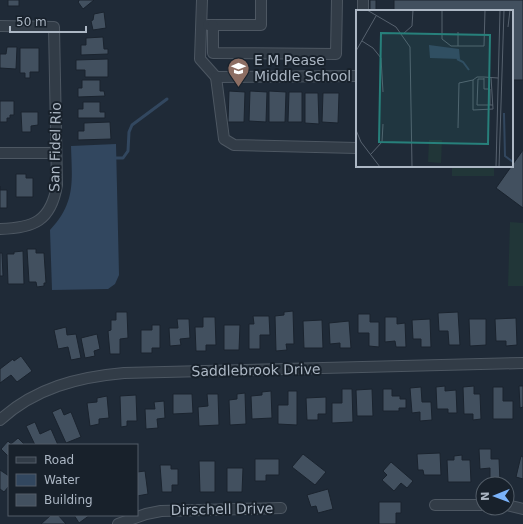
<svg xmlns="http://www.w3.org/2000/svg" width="523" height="524" font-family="'DejaVu Sans',sans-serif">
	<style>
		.green { fill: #213638 }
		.water { fill: #32475f }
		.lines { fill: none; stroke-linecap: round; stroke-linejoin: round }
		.stream { stroke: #32475f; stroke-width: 3 }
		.building { fill: #42505f; stroke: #1a232e }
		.minor-casing { stroke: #4d5762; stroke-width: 12 }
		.minor { stroke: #323c47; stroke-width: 10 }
		.labels { text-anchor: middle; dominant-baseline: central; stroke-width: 4; stroke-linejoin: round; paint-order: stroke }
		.poi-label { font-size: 14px; fill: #acb7c4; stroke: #18212b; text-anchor: start }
		.street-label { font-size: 14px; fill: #acb7c4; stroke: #18212b }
		.inset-river { fill: none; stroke: #32475f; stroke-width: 2 }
		.inset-road { fill: none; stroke: #57626f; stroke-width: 1 }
		.view { fill: #27807b; fill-opacity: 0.15; stroke: #27807b; stroke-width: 2 }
		.inset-edge { fill: none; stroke: #acb7c4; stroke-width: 2 }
	</style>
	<rect width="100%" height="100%" fill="#1f2a37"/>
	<!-- green -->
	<g class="green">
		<rect x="452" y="166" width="42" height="10"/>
		<path d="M510 222 523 223V286H508Z"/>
	</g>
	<!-- water -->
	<path class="water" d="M116 144 119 275 115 284 108 289 52 290 50 230C76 202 72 181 71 146Z"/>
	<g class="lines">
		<!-- stream -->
		<path class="stream" d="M116 158H123L128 151 129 132 132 125 167 99"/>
	</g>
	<!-- building -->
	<g class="building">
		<rect x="8" y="0" width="11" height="6"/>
		<path d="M79 0H94L83 9 78 2 79 1Z"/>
		<rect x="370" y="0" width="6" height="11"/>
		<path d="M394 0H523V80H512V11H394Z"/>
		<path d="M104 12 106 28 93 30 91 21 93 20 94 14Z"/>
		<path d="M103 37 104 49H108V54L81 55V45H86V38Z"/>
		<path d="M7 47H17L16 69 0 68V54H6Z"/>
		<path d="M20 48H39V72H30V78H25V73H20Z"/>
		<path d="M108 59V77H85V70H76V60Z"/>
		<path d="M82 80H100V91H104L105 96 78 97V88H82Z"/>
		<path d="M229 91 245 92 244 122H228Z"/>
		<path d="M250 91 267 92 266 122 249 121Z"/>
		<path d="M269 91 286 92 285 122H269Z"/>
		<path d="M289 92H302V122H288Z"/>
		<path d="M305 93H318L319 124 305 123Z"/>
		<path d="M323 93H339L338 123 322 122Z"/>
		<path d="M0 101H14V115H10V118H7V122H0Z"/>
		<path d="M83 102H100V112H105V118H78V109H83Z"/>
		<path d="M21 112H38V125L31 126V132H22Z"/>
		<path d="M110 122 111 139 78 140V131H84V123Z"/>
		<path d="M523 150V208L496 188Z"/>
		<path d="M16 174H26V178H33V197H16Z"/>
		<path d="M0 186V190H7V208H0Z"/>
		<path d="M27 249H36V253H44L46 283H44V286L37 287 36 282H29Z"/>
		<path d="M23 251 24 284H8L7 254H14V252Z"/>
		<path d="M0 253H2L3 276H0Z"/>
		<path d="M293 311 294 344H286L287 350 276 351 275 316 284 315V312Z"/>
		<path d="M116 312H127L128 338 120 339V354H110L108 331 111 330V320H116Z"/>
		<path d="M458 312 460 345H449L448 331H439L438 313Z"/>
		<path d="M358 314H370V322H379V347L369 346V333H358Z"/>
		<path d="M253 316H269L270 335H260V349H249V324H254Z"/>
		<path d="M203 317H215L216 345H206V351H196L195 327H203Z"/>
		<path d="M385 317H397V324L405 323 406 347H396L395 341 385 342Z"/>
		<path d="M516 318 517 345 506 346V341H496L495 319Z"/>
		<path d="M177 319H189L190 338 180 339 181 345 170 346 169 328H178Z"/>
		<path d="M430 319 431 347H421V339H413L412 320Z"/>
		<path d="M469 319H486V345L470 346Z"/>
		<path d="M322 320 323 348H304L303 321Z"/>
		<path d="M349 321 351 348H340V343L330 344 329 323Z"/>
		<path d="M152 325H160V348H152V353H141V330H152Z"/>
		<path d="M224 325H240L239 350H224Z"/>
		<path d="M66 327 67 335 76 334 81 358 71 360 68 347 58 349 54 330Z"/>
		<path d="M97 334 100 349 94 351 95 356 85 358 81 338Z"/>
		<path d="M21 356 32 371 17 382 11 375 0 383V369L13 359 14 361Z"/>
		<path d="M445 386V391L456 390 457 413H448V409H437L436 387Z"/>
		<path d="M474 386V394H480L481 419 473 420V414H464L463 387Z"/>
		<path d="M519 386H523V407L520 408Z"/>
		<path d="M421 387 422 402H431L432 420 420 421V412L412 413 410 388Z"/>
		<path d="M493 387H503V401H513V419H493Z"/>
		<path d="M342 389H352L353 422 332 423V403H342Z"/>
		<path d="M372 389 373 416H357L356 390Z"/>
		<path d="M383 389H392V396H400V399H406V408H399V411H383Z"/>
		<path d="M271 391 272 418 252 419 251 396 262 395V392Z"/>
		<path d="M288 391H297V425L278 424V405H288Z"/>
		<path d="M245 393 246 424 230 425 229 400 237 399V394Z"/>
		<path d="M173 394H192L193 413 173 414Z"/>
		<path d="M207 394H218L219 425 199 426 198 407 208 406Z"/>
		<path d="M136 395 137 421H127V426L121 427 120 396Z"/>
		<path d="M107 396 109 418 99 419V424L90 426 87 403 97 402V398Z"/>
		<path d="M326 397V414H318V420H307L306 398Z"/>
		<path d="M164 401 165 418 157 419 158 428 146 429 145 409H155L154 402Z"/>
		<path d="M61 408 64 415 71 412 81 437 66 443 52 412Z"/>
		<path d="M35 422 40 434 51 429 58 445H35L26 426Z"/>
		<path d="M18 438 25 445H9V457L1 449 8 441 11 444Z"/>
		<path d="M479 449H491V459H499L500 482 490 483V468L480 469Z"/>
		<path d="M440 453 441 475H424L423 470H418L417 454Z"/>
		<path d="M303 454 326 472 315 485 292 467Z"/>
		<path d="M462 455V460H470L471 482H448L447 460H454V456Z"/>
		<path d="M521 456 523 457V479L516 477Z"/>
		<path d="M255 459H279V475H266V481H255Z"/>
		<path d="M199 461H215V492H200Z"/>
		<path d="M391 462 413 481 407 488 401 483 394 491 382 480 387 475 383 471Z"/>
		<path d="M160 465H171V469H178V485H172V492H162Z"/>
		<path d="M227 468H243L242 492H227Z"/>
		<path d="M0 470 9 476V486L4 492 0 489Z"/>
		<path d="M145 471 148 494 137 496V472Z"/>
		<path d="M328 489 333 509 318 513 316 506 311 507 307 495Z"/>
		<path d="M379 502H401V513H396V524H379Z"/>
		<path d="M51 515H58L66 524H41Z"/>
		<path d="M74 515H90L79 523Z"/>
	</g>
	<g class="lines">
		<defs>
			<g id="minor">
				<path d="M202 0 200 59 216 77 357 76"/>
				<path d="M363 11V0"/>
				<path d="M208 25H261V0"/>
				<path d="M213 25V53L336 54 337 0"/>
				<path d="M0 26 54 27 57 185C51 221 34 228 0 229"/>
				<path d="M216 77 224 139 234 145 357 148"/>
				<path d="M0 153H56"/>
				<path d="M0 420C35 388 78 377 124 373L523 363"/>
				<path d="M435 505H483"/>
				<path d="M507 505 523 509"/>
				<path d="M118 524 146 514 161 511 281 508"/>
			</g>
		</defs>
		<!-- minor casing -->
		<use href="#minor" class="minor-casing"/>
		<!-- minor -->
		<use href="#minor" class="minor"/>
	</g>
	<!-- icons -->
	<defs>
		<symbol id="school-pin" viewBox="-11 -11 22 30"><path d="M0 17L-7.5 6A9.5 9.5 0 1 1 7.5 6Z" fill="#8d6e63" stroke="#18212b"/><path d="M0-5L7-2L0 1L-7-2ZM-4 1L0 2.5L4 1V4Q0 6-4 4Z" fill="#fff"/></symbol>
	</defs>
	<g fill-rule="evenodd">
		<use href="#school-pin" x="226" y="56" width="25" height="34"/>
	</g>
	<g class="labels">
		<!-- poi labels -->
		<g class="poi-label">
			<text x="254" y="60">E M Pease<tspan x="254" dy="16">Middle School</tspan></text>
		</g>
		<!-- street labels -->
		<g class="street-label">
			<text transform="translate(55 147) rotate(-89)">San Fidel Rio</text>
			<text transform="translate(256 370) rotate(-1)">Saddlebrook Drive</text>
			<text transform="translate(222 509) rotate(-1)">Dirschell Drive</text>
		</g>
	</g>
	<!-- overview -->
	<g transform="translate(356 10)">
		<rect width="157" height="157" fill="#1f2a37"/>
		<path d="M73 130H86L85 153 72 152Z" fill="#213638"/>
		<path d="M73 35 103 39 104 49 74 48Z" fill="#32475f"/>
		<path class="inset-river" d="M101 49 107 52 113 60M148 103 149 146 157 152"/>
		<path class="inset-road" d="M11 0 40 17 54 37 56 157M86 0V29L95 36H128L129 0M152 17 154 0M47 24 56 16 57 0M6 31 17 38 25 48 27 82M102 36V22M0 41 20 6M135 67 137 99 117 100V70L121 67H128L142 68M128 68V79H134V95M128 69H122L121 95H137M102 118 103 73 117 70M0 120 5 132 24 157M15 144 26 132 27 114M140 157 144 0M143 157 148 0"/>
		<path class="view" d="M25 23 134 25 132 134 23 132Z"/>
		<rect width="157" height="157" class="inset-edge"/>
	</g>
	<!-- legend -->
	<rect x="8" y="444" width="130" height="72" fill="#18212b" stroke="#535d68"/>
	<rect x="16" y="457" width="20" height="6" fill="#323c47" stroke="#535d68"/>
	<text x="44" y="464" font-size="12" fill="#acb7c4">Road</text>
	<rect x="16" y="474" width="20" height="12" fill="#32475f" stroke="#535d68"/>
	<text x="44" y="484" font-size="12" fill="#acb7c4">Water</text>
	<rect x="16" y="494" width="20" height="12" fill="#42505f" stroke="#535d68"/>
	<text x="44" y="504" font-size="12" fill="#acb7c4">Building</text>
	<!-- north arrow -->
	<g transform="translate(495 496) rotate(269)"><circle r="19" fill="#18212b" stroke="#535d68"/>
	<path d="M0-3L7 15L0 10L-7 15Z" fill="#7bb3fa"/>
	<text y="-6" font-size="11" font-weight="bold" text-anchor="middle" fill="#acb7c4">N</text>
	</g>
	<!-- scale -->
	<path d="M10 26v6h76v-6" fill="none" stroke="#acb7c4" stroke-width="2"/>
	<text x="16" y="26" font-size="12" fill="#acb7c4" stroke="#18212b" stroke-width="3" paint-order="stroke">50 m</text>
</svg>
